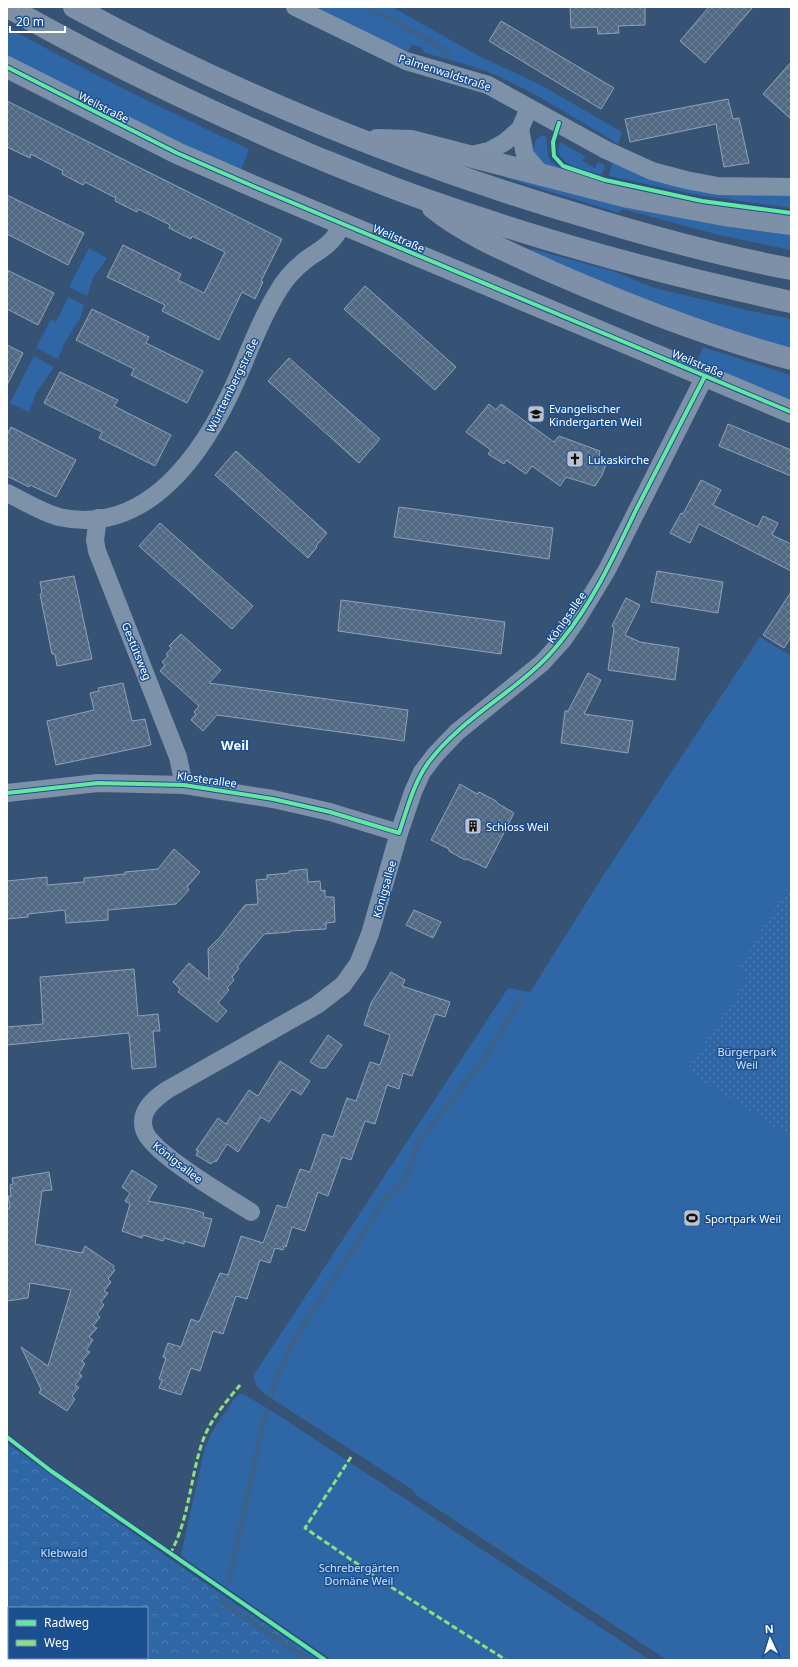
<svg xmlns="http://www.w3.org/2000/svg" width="798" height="1667" font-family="'Noto Sans',sans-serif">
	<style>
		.green { fill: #2f66a5 }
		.forest { fill: url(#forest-crowns); fill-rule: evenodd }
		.park { fill: url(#park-dots) }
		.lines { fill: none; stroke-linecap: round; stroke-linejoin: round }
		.stream { stroke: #3b618d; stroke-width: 5.5 }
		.building { fill: url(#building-cross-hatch); stroke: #92a2b6 }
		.minor { stroke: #7d92a8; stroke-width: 18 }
		.tertiary { stroke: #7d92a8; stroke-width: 22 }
		.trunk { stroke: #7e90a7; stroke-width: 22 }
		.quiet { stroke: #8de07e; stroke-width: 3; stroke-dasharray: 6 3; stroke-linecap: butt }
		.cycleway-casing { stroke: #1b4f8f; stroke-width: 6 }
		.cycleway { stroke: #66e7a1; stroke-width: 4 }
		.labels { text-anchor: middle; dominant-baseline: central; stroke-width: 3; stroke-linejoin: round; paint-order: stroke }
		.street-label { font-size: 11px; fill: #fff; stroke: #1b4f8f }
		.poi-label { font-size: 11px; fill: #fff; stroke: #1b4f8f; text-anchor: start }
		.park-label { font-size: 11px; fill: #cfe3fa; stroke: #1b4f8f }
		.quarter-label { font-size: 13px; font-weight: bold; fill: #fff; stroke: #1b4f8f }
	</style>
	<defs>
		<pattern id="forest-crowns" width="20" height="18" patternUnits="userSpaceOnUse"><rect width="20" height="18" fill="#2f66a5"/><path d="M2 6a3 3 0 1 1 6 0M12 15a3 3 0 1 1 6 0" fill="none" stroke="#4e7db2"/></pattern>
		<pattern id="park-dots" width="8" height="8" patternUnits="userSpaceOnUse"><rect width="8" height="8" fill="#2f66a5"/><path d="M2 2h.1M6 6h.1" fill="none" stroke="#4e7db2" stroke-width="1.8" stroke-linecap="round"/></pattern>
		<pattern id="building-cross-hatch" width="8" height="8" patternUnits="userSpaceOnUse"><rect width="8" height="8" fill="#526984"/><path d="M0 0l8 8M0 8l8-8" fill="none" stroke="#6c8096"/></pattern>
	</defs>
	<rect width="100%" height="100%" fill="#365274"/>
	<!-- green -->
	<g class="green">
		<path d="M315 7H392L477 55 541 85 622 132 618 144C579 121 541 96 500 77 476 66 450 60 425 53L421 47 412 45 407 52Z"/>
		<path d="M7 27C86 71 167 111 249 149L241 170C161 135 84 96 7 55Z"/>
		<path d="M542 135 546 137 548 155 551 162 568 174 540 162 534 155C534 146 533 140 542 135Z"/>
		<path d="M560 143H562L585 156 582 161 595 168 598 162 605 165 602 175C589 171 550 165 560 143Z"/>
		<path d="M612 163 625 168 728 195 791 196V208L698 195 609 176Z"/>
		<path d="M505 175 791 231V250L719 235 622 209 619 213 506 178Z"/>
		<path d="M89 248 107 258 93 278 87 296 69 287Z"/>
		<path d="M532 249 616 272 651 287 742 309 791 319V348L748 336 617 290 531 251Z"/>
		<path d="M68 297 84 305 81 317 65 342 58 359 36 348 51 319 56 322Z"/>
		<path d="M703 347 791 375V401L697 362Z"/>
		<path d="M34 356 54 367 36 393 29 412 10 403Z"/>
		<path d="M760 637 791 656V1660H667L416 1495 413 1490 266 1395 257 1387 253 1376 508 988 530 992 603 876Z"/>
		<path d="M239 1394 245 1395 275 1413 650 1660H332L185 1559 181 1554 205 1447 213 1430 234 1399Z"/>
	</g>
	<!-- forest -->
	<path class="forest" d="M7 1443 187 1571 319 1660H7ZM9 1608H147V1658H9Z"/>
	<!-- park -->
	<path class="park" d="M791 882V1137L687 1071 747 979 738 969Z"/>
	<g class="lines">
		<!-- stream -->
		<g class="stream">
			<path d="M365 7 395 21 426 39"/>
			<path d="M430 41 446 50 448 56"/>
			<path d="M270 1395 291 1345 385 1199 405 1181 419 1141 483 1061 521 999"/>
			<path d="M229 1581 266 1411"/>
			<path d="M223 1601 224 1604 309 1660"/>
		</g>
	</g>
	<!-- building -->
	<g class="building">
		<path d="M570 7H645V25L618 26 619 33 598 34 597 27 571 28Z"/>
		<path d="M709 7H753L705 63 680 41Z"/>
		<path d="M501 21 614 88 601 109 489 41Z"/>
		<path d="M791 62V119L763 94Z"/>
		<path d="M728 99 733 119 739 118 749 163 724 167 716 124 630 142 625 119Z"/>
		<path d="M7 101 282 239 261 281 263 282 255 299 242 292 219 340 162 311 165 305 107 277 123 245 181 274 178 280 204 293 225 252 192 236 191 239 169 228 170 225 138 209 137 212 115 201 116 198 102 191 85 182 83 185 62 174 63 171 31 154 30 158 7 147Z"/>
		<path d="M7 195 84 233 68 265 7 234Z"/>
		<path d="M7 270 54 293 38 325 7 309Z"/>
		<path d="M365 286 456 367 435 390 344 309Z"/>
		<path d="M92 309 149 337 146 343 203 371 187 403 131 375 134 369 76 340Z"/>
		<path d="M7 345 23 353 7 385Z"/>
		<path d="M289 358 380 439 359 463 268 381Z"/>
		<path d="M60 372 118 400 114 406 171 435 155 466 99 438 102 432 44 403Z"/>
		<path d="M489 404 496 410 501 404 554 442 559 436 600 451 599 455 607 462 602 475 595 486 566 477 560 486 532 466 526 474 506 460 504 464 488 454 491 450 466 432Z"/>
		<path d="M728 424 791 450V476L719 446Z"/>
		<path d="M11 427 76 460 56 497 30 485 29 487 7 476V435Z"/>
		<path d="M236 451 327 533 316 546 317 547 308 558 215 475Z"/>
		<path d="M701 480 721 490 713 505 758 527 763 516 778 523 772 535 791 544V571L699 524 690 543 670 533 681 513 683 514Z"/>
		<path d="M399 507 553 528 549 559 394 537Z"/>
		<path d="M160 523 253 606 232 629 139 546Z"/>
		<path d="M657 571 723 582 718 613 651 602Z"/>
		<path d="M74 576 92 659 57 666 55 654H52L40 594 42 593 40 582Z"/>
		<path d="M791 592V637L784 648 763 635Z"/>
		<path d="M626 598 640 605 625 635 640 642 679 648 675 680 608 670 614 628 612 626Z"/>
		<path d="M341 600 505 622 501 654 338 631Z"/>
		<path d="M181 634 221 670 209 683 408 710 404 741 217 715 203 731 191 720 196 714 194 712 199 706 160 671 165 665 162 662 168 656 166 654 172 648 169 646Z"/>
		<path d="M588 673 601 680 584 714 633 721 628 753 561 743 565 711H568Z"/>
		<path d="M123 683 132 721 145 719 151 745 56 765 47 721 94 710 90 693 99 691 98 688Z"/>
		<path d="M460 784 477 794 479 792 496 801 497 803 514 813 486 868 467 859 465 860 449 851V849L431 840Z"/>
		<path d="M174 849 200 872 187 887 189 890 176 904 108 910V920L66 923 65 910 28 914V917L7 919V881L47 877V885L84 882V878L125 874V872L158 869Z"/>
		<path d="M307 869 308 882 320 881 321 891 325 890V897H334L335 922 326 923V929L290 931V932L264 934 237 967 239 968 232 977 234 980 227 988 229 990 218 1003 227 1011 217 1022 178 992 180 989 173 982 189 963 209 980 208 949 220 937 245 905 258 904 256 880 267 879V875L289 873V871Z"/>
		<path d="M414 910 441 922 433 938 406 925Z"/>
		<path d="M134 969 138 1016 158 1014 160 1031H153L156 1067 132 1069 129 1033 7 1045V1027L43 1024 40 977Z"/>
		<path d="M391 972 405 980 402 986 450 1002 445 1017 435 1014 412 1076 403 1073 399 1089 387 1085 375 1124 365 1121 351 1160 342 1157 328 1196 318 1192 305 1231 292 1227 286 1247 284 1246 283 1250 275 1248 270 1263 260 1260 247 1299 236 1296 223 1334 213 1331 200 1371 191 1368 181 1395 159 1388 162 1380 159 1379 166 1358 163 1357 168 1343 181 1347 191 1319 199 1322 220 1273 228 1275 241 1236 263 1243 277 1205 286 1208 300 1169 310 1172 323 1134 333 1137 347 1098 356 1101 370 1062 380 1065 390 1035 364 1025 371 1003Z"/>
		<path d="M328 1035 342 1045 326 1068H320L310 1062Z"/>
		<path d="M280 1061 310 1081 301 1095 292 1089 269 1122 261 1117 238 1152 227 1144 216 1162 214 1161 211 1164 196 1155 198 1151 196 1150 218 1118 226 1124 249 1090 258 1096Z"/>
		<path d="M132 1170 157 1186 148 1201 191 1209 204 1213 203 1217 212 1219 204 1247 184 1241V1244L164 1238 163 1241 143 1235 142 1238 122 1231 130 1204 125 1201 130 1193 122 1187Z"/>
		<path d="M49 1172 52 1190 42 1191 35 1244 82 1253 85 1246 114 1266 113 1268 115 1270 108 1279 111 1282 104 1291 108 1293 101 1302 104 1305 97 1314 100 1317 93 1326 97 1328 89 1337 93 1340 86 1350 90 1352 82 1361 85 1364 79 1373 82 1376 75 1385 79 1387 72 1396 75 1399 67 1411 39 1393 41 1389 21 1347 48 1366 71 1290 30 1283 28 1298 7 1301V1208H10L8 1196H11L10 1185 13 1184 12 1178Z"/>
	</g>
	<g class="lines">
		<!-- minor -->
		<g class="minor">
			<path d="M295 7 406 61 488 85 606 150 652 171 686 180 718 186 791 187"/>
			<path d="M520 129 525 155 541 174"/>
			<path d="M467 156 489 151 505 142 520 129 529 108"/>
			<path d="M7 493C24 501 41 512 59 517 148 537 205 451 236 381 249 352 260 320 277 293 284 280 295 268 307 259 315 253 324 249 331 241 336 236 339 230 343 224"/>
			<path d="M98 518 95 540 97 551 178 757 184 785"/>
			<path d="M7 793 98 783 184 785 273 799 330 812 399 833"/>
			<path d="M251 1212C229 1198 149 1152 144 1129 139 1111 154 1099 167 1090L317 1005 343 985 358 964 370 934 399 833 413 792 422 772 435 755 457 732 542 663 562 641 576 621 607 570 705 376"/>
		</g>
		<!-- tertiary -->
		<path class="tertiary" d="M7 67 177 153 255 187 791 412"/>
		<!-- trunk -->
		<g class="trunk">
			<path d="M8 7C106 63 208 111 311 155 348 170 384 185 421 198 542 241 666 275 791 302"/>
			<path d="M74 7C237 95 412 166 590 218 656 238 723 256 791 269"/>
			<path d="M377 140 411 141 628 197 724 215 791 224"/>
			<path d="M433 208C468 236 511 253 552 272 630 306 709 337 791 359"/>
		</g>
		<!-- quiet -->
		<g class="quiet">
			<path d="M351 1457 305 1528 391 1587 506 1660"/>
			<path d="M170 1554C189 1520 190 1479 202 1443 209 1421 226 1402 240 1385"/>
		</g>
		<defs>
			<g id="cycleway">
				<path d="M7 67 177 153 255 187 791 412"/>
				<path d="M559 123 553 142 554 156 563 166 605 180 702 201 791 213"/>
				<path d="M7 793 98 783 184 785 273 799 330 812 399 833C407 810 413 784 428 763 464 714 524 689 561 641 593 602 614 556 636 510 659 465 682 420 705 376"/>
				<path d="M7 1437 51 1471 325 1660"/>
			</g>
		</defs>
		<!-- cycleway casing -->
		<use href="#cycleway" class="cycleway-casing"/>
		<!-- cycleway -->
		<use href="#cycleway" class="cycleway"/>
	</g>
	<!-- icons -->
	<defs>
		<symbol id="school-square" viewBox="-11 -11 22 22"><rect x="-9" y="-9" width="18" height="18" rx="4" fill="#b9c2ce" stroke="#1b4f8f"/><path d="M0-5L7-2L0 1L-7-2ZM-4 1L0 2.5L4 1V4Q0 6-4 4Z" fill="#111"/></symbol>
		<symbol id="church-square" viewBox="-11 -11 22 22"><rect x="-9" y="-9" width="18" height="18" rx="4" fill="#b9c2ce" stroke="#1b4f8f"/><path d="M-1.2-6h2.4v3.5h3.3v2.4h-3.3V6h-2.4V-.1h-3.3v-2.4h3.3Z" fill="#111"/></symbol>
		<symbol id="building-square" viewBox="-11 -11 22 22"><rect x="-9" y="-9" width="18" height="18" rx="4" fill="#b9c2ce" stroke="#1b4f8f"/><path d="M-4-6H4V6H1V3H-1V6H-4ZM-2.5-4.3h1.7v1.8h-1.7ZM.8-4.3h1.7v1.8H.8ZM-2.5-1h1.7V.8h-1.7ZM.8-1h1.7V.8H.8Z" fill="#111"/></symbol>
		<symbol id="stadium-square" viewBox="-11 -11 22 22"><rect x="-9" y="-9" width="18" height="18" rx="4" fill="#b9c2ce" stroke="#1b4f8f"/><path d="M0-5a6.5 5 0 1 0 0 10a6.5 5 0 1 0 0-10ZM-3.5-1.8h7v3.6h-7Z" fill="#111"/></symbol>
	</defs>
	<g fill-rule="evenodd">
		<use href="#school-square" x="526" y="404" width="20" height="20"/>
		<use href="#church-square" x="565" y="449" width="20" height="20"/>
		<use href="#building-square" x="463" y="816" width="20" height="20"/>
		<use href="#stadium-square" x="682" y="1208" width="20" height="20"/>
	</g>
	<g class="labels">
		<!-- street labels -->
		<g class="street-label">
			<text transform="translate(445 72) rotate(18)">Palmenwaldstraße</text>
			<text transform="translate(104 107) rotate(27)">Weilstraße</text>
			<text transform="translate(399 238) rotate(23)">Weilstraße</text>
			<text transform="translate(698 363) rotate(23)">Weilstraße</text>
			<text transform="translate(232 385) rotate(-64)">Württembergstraße</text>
			<text transform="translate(566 617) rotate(-55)">Königsallee</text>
			<text transform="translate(137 651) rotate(68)">Gestütsweg</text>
			<text transform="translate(207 779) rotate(8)">Klosterallee</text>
			<text transform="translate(384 889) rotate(-74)">Königsallee</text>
			<text transform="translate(178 1162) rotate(38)">Königsallee</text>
		</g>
		<!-- poi labels -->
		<g class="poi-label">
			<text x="549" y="408">Evangelischer<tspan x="549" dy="13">Kindergarten Weil</tspan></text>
			<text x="588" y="459">Lukaskirche</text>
			<text x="486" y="826">Schloss Weil</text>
			<text x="705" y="1218">Sportpark Weil</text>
		</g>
		<!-- park labels -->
		<g class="park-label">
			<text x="747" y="1051">Bürgerpark<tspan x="747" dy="13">Weil</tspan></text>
			<text x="64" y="1552">Klebwald</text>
			<text x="359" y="1567">Schrebergärten<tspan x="359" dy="13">Domäne Weil</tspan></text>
		</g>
		<!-- quarter labels -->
		<g class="quarter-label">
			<text x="235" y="745">Weil</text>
		</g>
	</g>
	<!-- border -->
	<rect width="798" height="1667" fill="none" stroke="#ffffff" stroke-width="16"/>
	<!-- legend -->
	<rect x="8" y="1607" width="140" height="52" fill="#1b4f8f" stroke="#7695bc"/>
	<rect x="16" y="1620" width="20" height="6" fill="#66e7a1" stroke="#7695bc"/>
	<text x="44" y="1627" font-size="12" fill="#ffffff">Radweg</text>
	<rect x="16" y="1640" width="20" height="6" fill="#8de07e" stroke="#7695bc"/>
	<text x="44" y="1647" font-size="12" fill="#ffffff">Weg</text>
	<!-- north arrow -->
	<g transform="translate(770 1639) rotate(356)" stroke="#1b4f8f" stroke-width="3" paint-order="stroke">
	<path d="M0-3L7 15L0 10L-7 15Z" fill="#ffffff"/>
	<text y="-6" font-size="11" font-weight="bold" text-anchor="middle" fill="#ffffff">N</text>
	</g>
	<!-- scale -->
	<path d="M10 26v6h55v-6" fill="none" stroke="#ffffff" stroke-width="2"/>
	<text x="16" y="26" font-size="12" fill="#ffffff" stroke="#1b4f8f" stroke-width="3" paint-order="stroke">20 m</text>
</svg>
